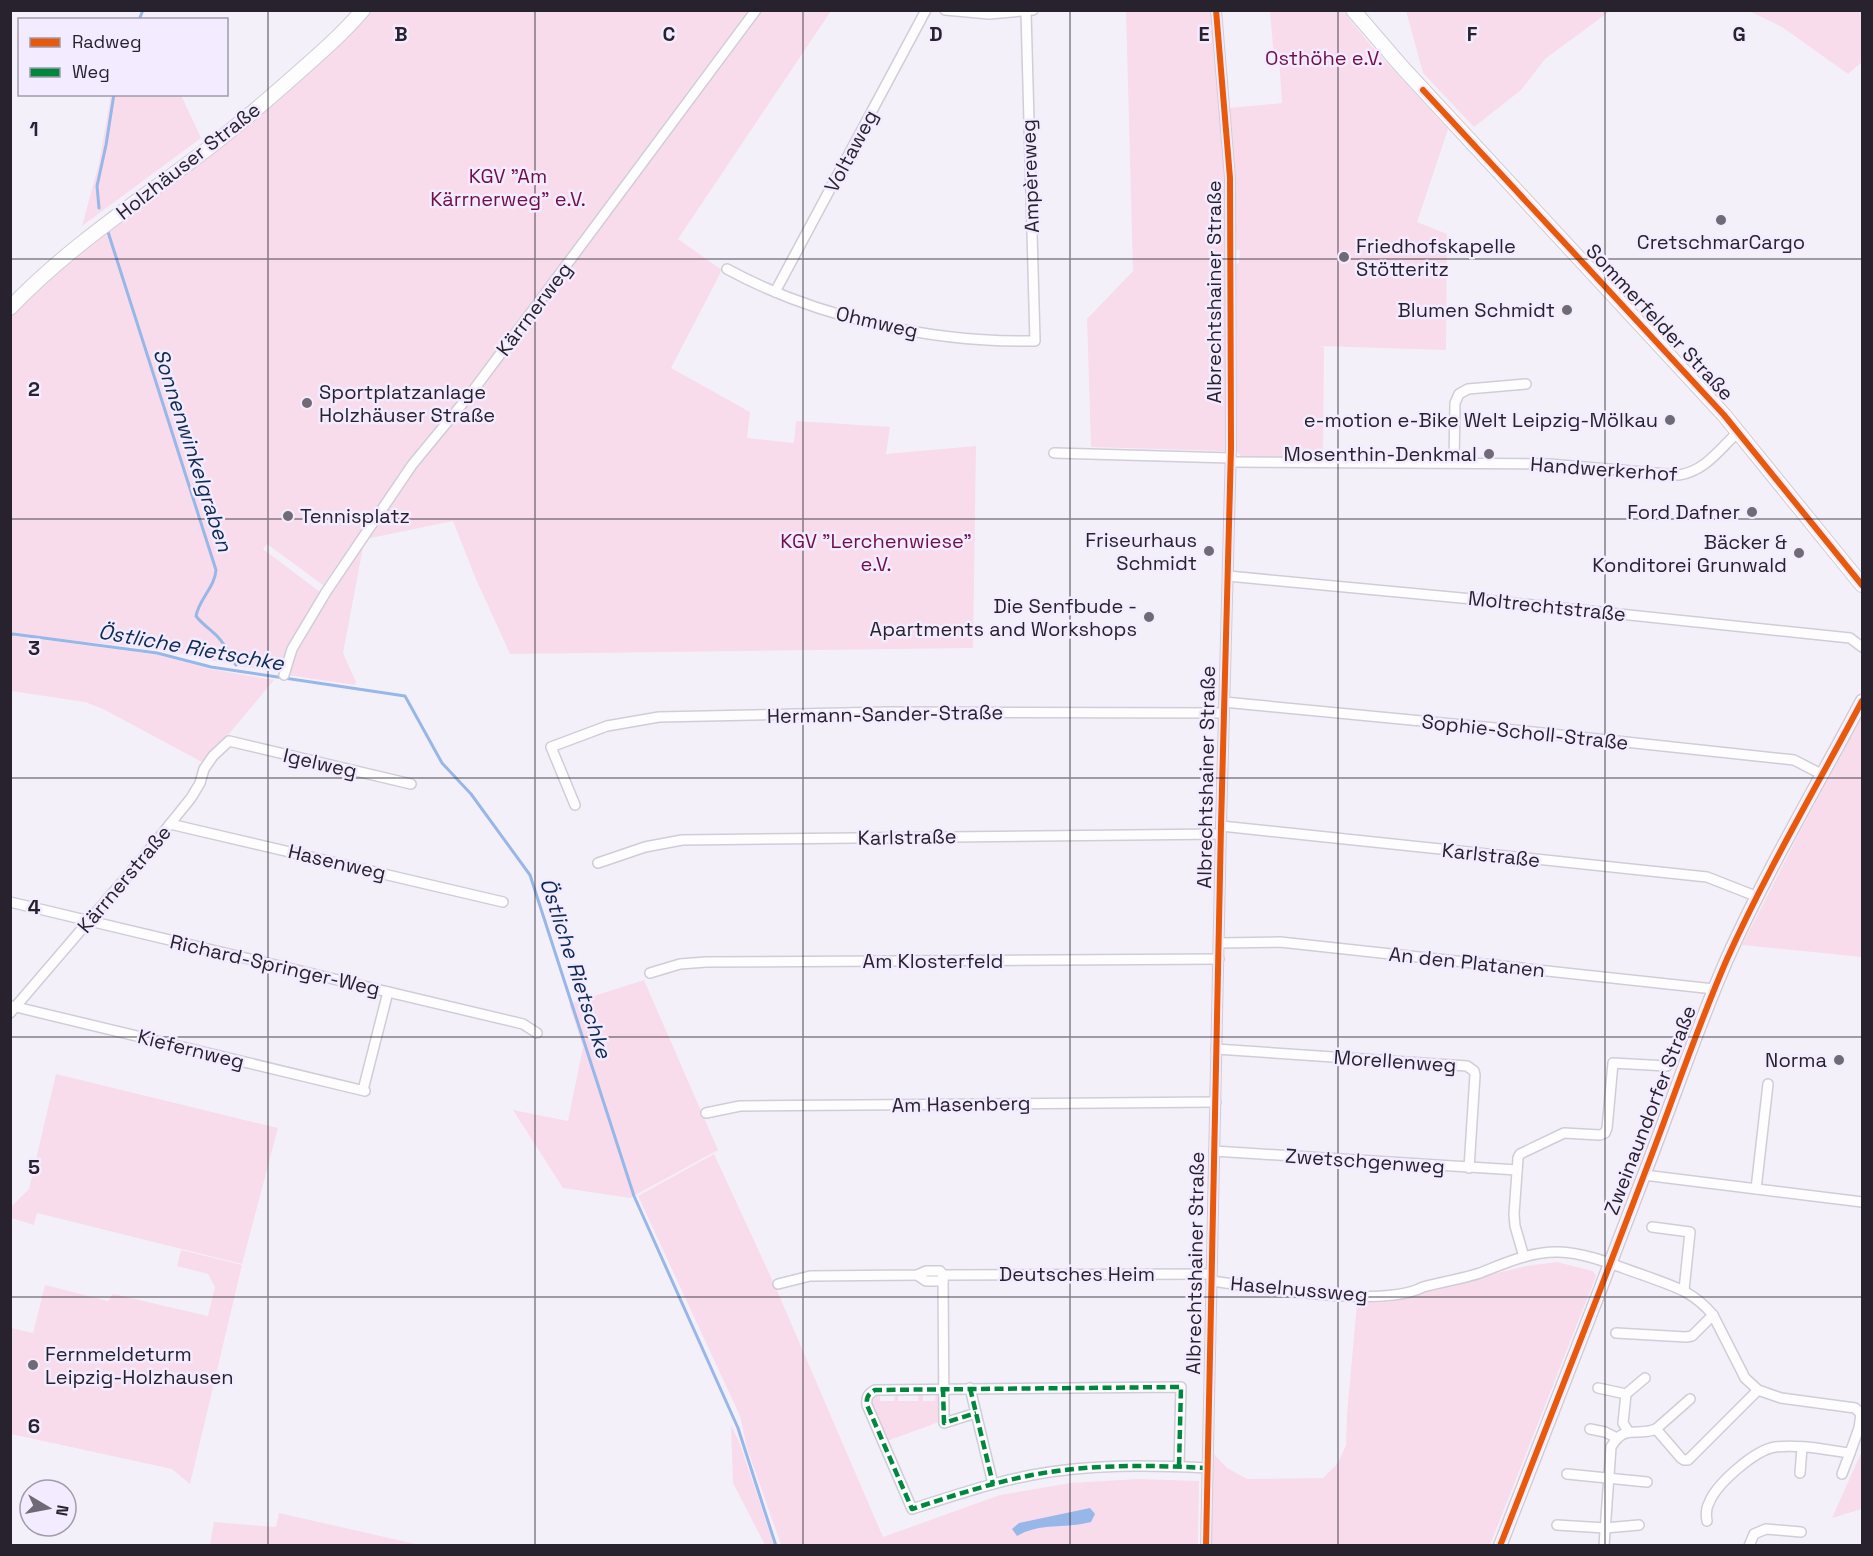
<svg xmlns="http://www.w3.org/2000/svg" width="1873" height="1556" font-family="'Space Grotesk',sans-serif">
	<style>
		.green { fill: #f8dceb }
		.water { fill: #97b7e8 }
		.lines { fill: none; stroke-linecap: round; stroke-linejoin: round }
		.stream { stroke: #97b7e8; stroke-width: 3 }
		.minor-casing { stroke: #d1cdd7; stroke-width: 12 }
		.tertiary-casing { stroke: #d1cdd7; stroke-width: 15 }
		.secondary-casing { stroke: #d1cdd7; stroke-width: 16 }
		.minor { stroke: #fdfdfe; stroke-width: 9 }
		.tertiary { stroke: #fdfdfe; stroke-width: 12 }
		.secondary { stroke: #fdfdfe; stroke-width: 14 }
		.quiet { stroke: #00873e; stroke-width: 4.5; stroke-dasharray: 9 4.5; stroke-linecap: butt }
		.cycleway-casing { stroke: #f3ebff; stroke-width: 10 }
		.cycleway { stroke: #e8590c; stroke-width: 6 }
		.grid { fill: none; stroke: #27222e; stroke-width: 1.5; stroke-opacity: 0.55 }
		.poi-dot { fill: #6f6a75; stroke: #f3ebff; stroke-width: 2 }
		.labels { text-anchor: middle; dominant-baseline: central; stroke-width: 5; stroke-linejoin: round; paint-order: stroke }
		.park-label { font-size: 20px; fill: #700e47; stroke: #f3ebff }
		.street-label { font-size: 20px; fill: #27222e; stroke: #f3ebff }
		.poi-label { font-size: 20px; fill: #27222e; stroke: #f3ebff; text-anchor: end }
		.water-label { font-size: 21px; font-style: italic; fill: #0b2a54; stroke: #f3ebff }
		.grid-label { font-size: 20px; text-anchor: middle; font-weight: bold; fill: #27222e; stroke: #f3ebff; stroke-width: 5; stroke-linejoin: round; paint-order: stroke }
	</style>
	<rect width="100%" height="100%" fill="#f4f0fa"/>
	<!-- green -->
	<g class="green">
		<path d="M371 11H831L678 239 722 270 671 368 750 412 747 438 794 443 796 421 890 427 886 454 976 446 973 648 510 654 475 577 453 521 366 539 416 466 471 395 465 391 409 463 323 585 267 544 263 549 320 592C305 617 288 643 281 672L239 666 158 649 11 634 10 318 33 293 102 233 319 63Z"/>
		<path d="M1126 11H1211L1227 178 1226 451 1091 447 1087 319 1133 271Z"/>
		<path d="M1270 11H1343L1373 48 1448 129 1417 222 1447 234 1446 350 1319 346 1324 347 1323 456 1246 458 1242 457 1237 452 1236 265 1239 262 1240 251 1236 249 1235 177 1229 108 1282 103 1279 59H1274Z"/>
		<path d="M1406 11V10L1610 11 1545 59 1521 90 1474 127 1423 73Z"/>
		<path d="M1749 11H1862V62L1848 74 1782 27Z"/>
		<path d="M111 95H181L201 138 82 226 99 163Z"/>
		<path d="M364 542 343 653 356 682 355 685 287 675C303 626 337 584 364 542Z"/>
		<path d="M14 636 158 655 210 669 274 680 223 741 202 762 103 709 85 702 11 691 10 638Z"/>
		<path d="M1862 717V957L1742 945 1802 828Z"/>
		<path d="M644 980 718 1150 630 1198 563 1188 513 1110 568 1121 583 1047 569 1004Z"/>
		<path d="M56 1074 278 1128 242 1264 37 1213 34 1225 11 1218V1207L29 1189Z"/>
		<path d="M714 1154 775 1286 883 1537 1000 1495 1071 1483 1138 1479 1199 1481 1198 1545H781L747 1448 740 1416 638 1196Z"/>
		<path d="M181 1250 242 1265 190 1484 172 1469 11 1434V1328L33 1333 45 1285 108 1301 113 1294 208 1316 215 1287 208 1274 177 1266Z"/>
		<path d="M1557 1262 1593 1271 1596 1276 1490 1545 1210 1546 1212 1452 1227 1468 1247 1479 1323 1478 1338 1463 1346 1445 1347 1414 1357 1303C1372 1301 1413 1299 1423 1290L1527 1266Z"/>
		<path d="M880 1394V1401H894L895 1395H898V1401H918V1395H923V1401H935L936 1394H939V1422L887 1441 871 1402 873 1398Z"/>
		<path d="M731 1425 740 1444 774 1545H765L733 1483Z"/>
		<path d="M1862 1451V1509L1832 1518Z"/>
		<path d="M279 1513 420 1545H210L214 1522 276 1527Z"/>
	</g>
	<!-- water -->
	<path class="water" d="M1090 1508 1095 1514 1091 1522C1065 1529 1041 1522 1017 1536L1012 1529 1019 1523Z"/>
	<g class="lines">
		<!-- stream -->
		<g class="stream">
			<path d="M139 20 143 10"/>
			<path d="M99 208 97 186 106 145 114 94"/>
			<path d="M108 232 216 570C215 587 199 599 196 616 202 624 210 629 217 636 225 644 230 654 236 665"/>
			<path d="M10 636 13 634 157 653 211 667 405 696 442 763 471 794 530 875 634 1196 738 1428 776 1546"/>
		</g>
		<defs>
			<g id="minor">
				<path d="M945 10 989 14 1033 10"/>
				<path d="M727 269C817 318 933 343 1035 341L1026 12"/>
				<path d="M775 292 926 10"/>
				<path d="M1054 453 1231 458"/>
				<path d="M1231 462 1549 464 1679 475C1705 471 1719 450 1738 432"/>
				<path d="M1454 462 1455 403 1459 394 1468 389 1526 384"/>
				<path d="M1228 576 1504 602 1850 638 1862 647"/>
				<path d="M284 675 292 649 326 592 412 465 472 392 756 10"/>
				<path d="M1224 702 1495 728 1794 760 1823 775"/>
				<path d="M575 805 551 747 607 726 659 717 889 712 1224 713"/>
				<path d="M170 824 503 902"/>
				<path d="M1221 826 1707 877 1758 897"/>
				<path d="M598 863 645 847 682 840 1220 834"/>
				<path d="M10 902 523 1024 537 1033"/>
				<path d="M1219 943 1280 942 1714 989"/>
				<path d="M650 973 680 964 706 962 1219 959"/>
				<path d="M12 1006 365 1091"/>
				<path d="M10 1013 141 860 191 798 200 783 204 769 213 756 229 741 411 784"/>
				<path d="M1216 1049 1467 1066 1474 1071 1475 1075 1469 1168"/>
				<path d="M363 1090 388 992"/>
				<path d="M706 1113 740 1106 1216 1102"/>
				<path d="M1214 1151 1517 1170"/>
				<path d="M1644 1175 1862 1202"/>
				<path d="M1756 1189 1768 1084"/>
				<path d="M1652 1227 1690 1232 1684 1290"/>
				<path d="M1524 1257 1515 1226 1514 1214 1518 1158 1520 1154 1564 1133 1600 1135 1605 1133 1607 1128 1613 1063 1667 1066"/>
				<path d="M917 1275 926 1281H943"/>
				<path d="M943 1275 944 1423 976 1413"/>
				<path d="M1211 1281C1259 1287 1382 1309 1423 1287 1441 1282 1462 1279 1480 1273 1505 1263 1532 1251 1559 1252 1588 1253 1616 1266 1643 1275 1672 1286 1692 1290 1713 1315L1745 1378 1758 1390 1781 1398 1855 1408 1861 1414 1859 1428 1850 1453C1826 1450 1799 1444 1775 1447 1755 1450 1716 1484 1709 1503 1706 1508 1706 1515 1707 1521"/>
				<path d="M778 1284 810 1276 917 1275 926 1271H940L943 1275 1211 1274"/>
				<path d="M1616 1333 1686 1337 1692 1336 1713 1315"/>
				<path d="M970 1388 993 1484"/>
				<path d="M1598 1388 1626 1394"/>
				<path d="M1590 1429 1605 1432 1617 1438"/>
				<path d="M1656 1429 1690 1399"/>
				<path d="M1628 1431 1623 1423 1626 1394 1645 1378"/>
				<path d="M1179 1466 1181 1387 875 1390C868 1394 866 1397 867 1405L912 1509C952 1496 991 1483 1032 1475 1090 1464 1149 1465 1207 1468"/>
				<path d="M1800 1473 1802 1448"/>
				<path d="M1567 1474 1647 1482"/>
				<path d="M1842 1474 1850 1453"/>
				<path d="M1557 1525 1605 1528 1639 1525"/>
				<path d="M1206 1546 1221 826 1231 448 1230 178 1216 10"/>
				<path d="M1604 1546 1611 1447C1625 1423 1637 1437 1656 1429L1681 1458 1684 1460H1688L1758 1390"/>
				<path d="M1749 1546 1754 1534 1766 1529 1801 1532"/>
			</g>
			<path id="tertiary" d="M1500 1546C1549 1422 1597 1299 1644 1175 1672 1103 1696 1030 1727 959 1767 870 1817 786 1862 701"/>
			<g id="secondary">
				<path d="M1353 10 1402 67 1724 415 1862 585"/>
				<path d="M10 308C68 247 139 201 206 150 232 130 258 108 283 86 311 61 339 38 363 10"/>
			</g>
		</defs>
		<!-- minor casing -->
		<use href="#minor" class="minor-casing"/>
		<!-- tertiary casing -->
		<use href="#tertiary" class="tertiary-casing"/>
		<!-- secondary casing -->
		<use href="#secondary" class="secondary-casing"/>
		<!-- minor -->
		<use href="#minor" class="minor"/>
		<!-- tertiary -->
		<use href="#tertiary" class="tertiary"/>
		<!-- secondary -->
		<use href="#secondary" class="secondary"/>
		<!-- quiet -->
		<g class="quiet">
			<path d="M943 1388 944 1423 976 1413"/>
			<path d="M970 1388 993 1484"/>
			<path d="M1179 1466 1181 1387 875 1390C868 1394 866 1397 867 1405L912 1509C952 1496 991 1483 1032 1475 1090 1464 1149 1465 1207 1468"/>
		</g>
		<defs>
			<g id="cycleway">
				<path d="M1423 90 1724 415 1862 585"/>
				<path d="M1206 1546 1221 826 1231 448 1230 178 1216 10"/>
				<path d="M1500 1546C1549 1422 1597 1299 1644 1175 1672 1103 1696 1030 1727 959 1767 870 1817 786 1862 701"/>
			</g>
		</defs>
		<!-- cycleway casing -->
		<use href="#cycleway" class="cycleway-casing"/>
		<!-- cycleway -->
		<use href="#cycleway" class="cycleway"/>
	</g>
	<!-- grid -->
	<path class="grid" d="M268 10V1546M535 10V1546M803 10V1546M1070 10V1546M1338 10V1546M1605 10V1546M10 259H1862M10 519H1862M10 778H1862M10 1037H1862M10 1297H1862"/>
	<!-- markers -->
	<g class="poi-dot">
		<circle cx="1721" cy="220" r="6"/>
		<circle cx="1344" cy="257" r="6"/>
		<circle cx="1567" cy="310" r="6"/>
		<circle cx="307" cy="403" r="6"/>
		<circle cx="1670" cy="420" r="6"/>
		<circle cx="1489" cy="454" r="6"/>
		<circle cx="1752" cy="512" r="6"/>
		<circle cx="288" cy="516" r="6"/>
		<circle cx="1209" cy="551" r="6"/>
		<circle cx="1799" cy="553" r="6"/>
		<circle cx="1149" cy="617" r="6"/>
		<circle cx="1839" cy="1060" r="6"/>
		<circle cx="33" cy="1365" r="6"/>
	</g>
	<g class="labels">
		<!-- park labels -->
		<g class="park-label">
			<text x="1324" y="58">Osthöhe e.V.</text>
			<text x="508" y="176">KGV "Am<tspan x="508" dy="23">Kärrnerweg" e.V.</tspan></text>
			<text x="876" y="541">KGV "Lerchenwiese"<tspan x="876" dy="23">e.V.</tspan></text>
		</g>
		<!-- street labels -->
		<g class="street-label">
			<text transform="translate(851 151) rotate(-62)">Voltaweg</text>
			<text transform="translate(188 161) rotate(-38)">Holzhäuser Straße</text>
			<text transform="translate(1030 176) rotate(-92)">Ampèreweg</text>
			<text transform="translate(1214 292) rotate(-90)">Albrechtshainer Straße</text>
			<text transform="translate(534 309) rotate(-53)">Kärrnerweg</text>
			<text transform="translate(877 322) rotate(13)">Ohmweg</text>
			<text transform="translate(1660 322) rotate(47)">Sommerfelder Straße</text>
			<text transform="translate(1604 469) rotate(4)">Handwerkerhof</text>
			<text transform="translate(1547 606) rotate(6)">Moltrechtstraße</text>
			<text transform="translate(885 714) rotate(-1)">Hermann-Sander-Straße</text>
			<text transform="translate(1525 732) rotate(6)">Sophie-Scholl-Straße</text>
			<text transform="translate(320 763) rotate(13)">Igelweg</text>
			<text transform="translate(1206 777) rotate(-89)">Albrechtshainer Straße</text>
			<text transform="translate(907 837) rotate(-1)">Karlstraße</text>
			<text transform="translate(1491 855) rotate(6)">Karlstraße</text>
			<text transform="translate(337 862) rotate(13)">Hasenweg</text>
			<text transform="translate(124 879) rotate(-50)">Kärrnerstraße</text>
			<text x="933" y="961">Am Klosterfeld</text>
			<text transform="translate(1467 962) rotate(6)">An den Platanen</text>
			<text transform="translate(275 965) rotate(13)">Richard-Springer-Weg</text>
			<text transform="translate(191 1049) rotate(14)">Kiefernweg</text>
			<text transform="translate(1395 1061) rotate(4)">Morellenweg</text>
			<text transform="translate(961 1104) rotate(-1)">Am Hasenberg</text>
			<text transform="translate(1650 1110) rotate(-69)">Zweinaundorfer Straße</text>
			<text transform="translate(1365 1161) rotate(4)">Zwetschgenweg</text>
			<text transform="translate(1195 1263) rotate(-89)">Albrechtshainer Straße</text>
			<text x="1077" y="1274">Deutsches Heim</text>
			<text transform="translate(1299 1289) rotate(5)">Haselnussweg</text>
		</g>
		<!-- poi labels -->
		<g class="poi-label">
			<text x="1721" y="242" text-anchor="middle">CretschmarCargo</text>
			<text x="1356" y="246" text-anchor="start">Friedhofskapelle<tspan x="1356" dy="23">Stötteritz</tspan></text>
			<text x="1555" y="310">Blumen Schmidt</text>
			<text x="319" y="392" text-anchor="start">Sportplatzanlage<tspan x="319" dy="23">Holzhäuser Straße</tspan></text>
			<text x="1658" y="420">e-motion e-Bike Welt Leipzig-Mölkau</text>
			<text x="1477" y="454">Mosenthin-Denkmal</text>
			<text x="1740" y="512">Ford Dafner</text>
			<text x="300" y="516" text-anchor="start">Tennisplatz</text>
			<text x="1197" y="540">Friseurhaus<tspan x="1197" dy="23">Schmidt</tspan></text>
			<text x="1787" y="542">Bäcker &amp;<tspan x="1787" dy="23">Konditorei Grunwald</tspan></text>
			<text x="1137" y="606">Die Senfbude -<tspan x="1137" dy="23">Apartments and Workshops</tspan></text>
			<text x="1827" y="1060">Norma</text>
			<text x="45" y="1354" text-anchor="start">Fernmeldeturm<tspan x="45" dy="23">Leipzig-Holzhausen</tspan></text>
		</g>
		<!-- water labels -->
		<g class="water-label">
			<text transform="translate(193 450) rotate(72)">Sonnenwinkelgraben</text>
			<text transform="translate(191 647) rotate(10)">Östliche Rietschke</text>
			<text transform="translate(576 968) rotate(72)">Östliche Rietschke</text>
		</g>
	</g>
	<g class="grid-label">
		<text x="401" y="41">B</text>
		<text x="669" y="41">C</text>
		<text x="936" y="41">D</text>
		<text x="1204" y="41">E</text>
		<text x="1472" y="41">F</text>
		<text x="1739" y="41">G</text>
		<text x="34" y="136">1</text>
		<text x="34" y="396">2</text>
		<text x="34" y="655">3</text>
		<text x="34" y="914">4</text>
		<text x="34" y="1174">5</text>
		<text x="34" y="1433">6</text>
	</g>
	<!-- border -->
	<rect width="1873" height="1556" fill="none" stroke="#27222e" stroke-width="24"/>
	<!-- legend -->
	<rect x="18" y="18" width="210" height="78" fill="#f3ebff" stroke="#a19bab" stroke-width="1.5"/>
	<rect x="30" y="38" width="30" height="9" fill="#e8590c" stroke="#a19bab" stroke-width="1.5"/>
	<text x="72" y="48" font-size="18" fill="#27222e">Radweg</text>
	<rect x="30" y="68" width="30" height="9" fill="#00873e" stroke="#a19bab" stroke-width="1.5"/>
	<text x="72" y="78" font-size="18" fill="#27222e">Weg</text>
	<!-- north arrow -->
	<g transform="translate(48 1508) rotate(100)"><circle r="28" fill="#f3ebff" stroke="#a19bab" stroke-width="1.5"/>
	<path d="M0-4.5L10 22L0 15L-10 22Z" fill="#6f6a75"/>
	<text y="-9" font-size="16" font-weight="bold" text-anchor="middle" fill="#27222e">N</text>
	</g>
</svg>
